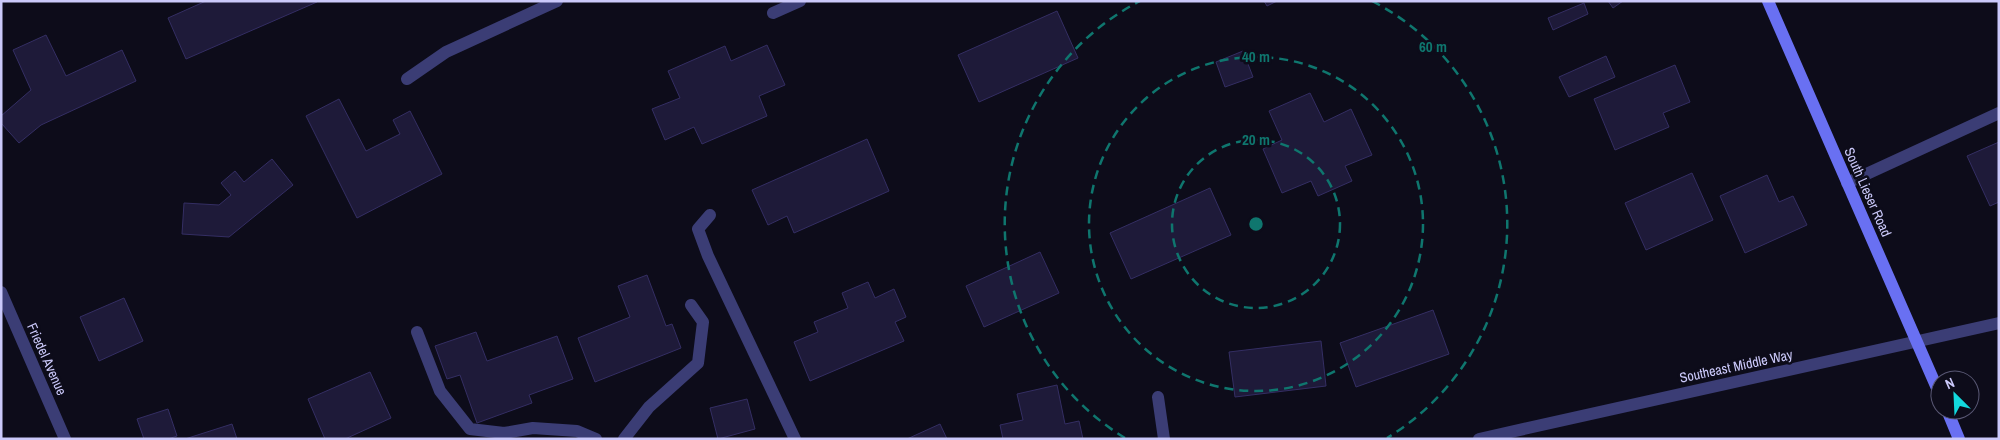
<svg xmlns="http://www.w3.org/2000/svg" width="2000" height="440" font-family="'Archivo Narrow',sans-serif">
	<style>
		.building { fill: #1e1a39; stroke: #342e63 }
		.lines { fill: none; stroke-linecap: round; stroke-linejoin: round }
		.service { stroke: #3b3d75; stroke-width: 12 }
		.minor { stroke: #3b3d75; stroke-width: 12 }
		.tertiary { stroke: #3b3d75; stroke-width: 12 }
		.secondary { stroke: #6970f2; stroke-width: 12 }
		.ring { fill: none; stroke: #0f766e; stroke-width: 2.5; stroke-dasharray: 9 6 }
		.labels { text-anchor: middle; dominant-baseline: central; stroke-width: 5; stroke-linejoin: round; paint-order: stroke }
		.street-label { font-size: 14px; fill: #cbc9fa; stroke: #0d0c1a }
		.centre { fill: #0f766e; stroke: #0d0c1a; stroke-width: 2.5 }
		.ring-label { font-size: 15px; text-anchor: middle; font-weight: bold; fill: #0f766e; stroke: #0d0c1a; stroke-width: 5; stroke-linejoin: round; paint-order: stroke }
	</style>
	<rect width="100%" height="100%" fill="#0d0c1a"/>
	<!-- building -->
	<g class="building">
		<path d="M206 1H316L317 2 186 59 168 18Z"/>
		<path d="M1264 1H1277L1267 6Z"/>
		<path d="M1608 1H1623L1613 8Z"/>
		<path d="M1584 3 1588 14 1553 30 1548 18Z"/>
		<path d="M1057 11 1078 58 979 102 958 55Z"/>
		<path d="M46 35 66 76 122 50 136 81 41 125 19 143 1 123V116L31 90 13 50Z"/>
		<path d="M767 45 785 85 759 96 767 116 702 144 694 127 665 140 652 109 680 98 668 71 725 46 731 61Z"/>
		<path d="M1243 51 1253 77 1225 87 1216 62Z"/>
		<path d="M1606 56 1615 77 1569 97 1559 77Z"/>
		<path d="M1675 65 1690 102 1663 113 1669 127 1615 150 1594 99Z"/>
		<path d="M1310 93 1324 122 1351 109 1372 155 1345 166 1352 181 1318 196 1311 181 1282 193 1263 149 1282 140 1269 111Z"/>
		<path d="M339 99 366 151 400 134 393 120 410 111 442 174 357 218 306 116Z"/>
		<path d="M867 139 889 191 794 233 787 216 768 225 752 190Z"/>
		<path d="M1999 142V202L1990 206 1967 156Z"/>
		<path d="M272 159 293 185 229 237 182 234 184 203 219 205 231 195 221 183 235 171 244 182Z"/>
		<path d="M1692 173 1713 220 1646 250 1625 203Z"/>
		<path d="M1767 175 1779 202 1793 196 1807 225 1745 253 1720 196Z"/>
		<path d="M1210 188 1231 235 1131 279 1110 233Z"/>
		<path d="M1040 252 1059 293 984 327 966 286Z"/>
		<path d="M647 275 666 326 672 324 681 348 595 382 578 338 630 317 618 286Z"/>
		<path d="M868 282 875 298 894 289 906 317 895 322 904 341 810 381 794 342 818 332 814 322 848 308 842 293Z"/>
		<path d="M124 298 143 341 99 361 80 317Z"/>
		<path d="M1433 310 1449 354 1356 387 1340 343Z"/>
		<path d="M476 332 487 361 557 336 573 379 529 395 532 403 477 423 460 375 447 379 435 346Z"/>
		<path d="M1321 341 1326 386 1235 397 1229 352Z"/>
		<path d="M370 372 391 418 345 439H325L308 399Z"/>
		<path d="M1057 385 1065 424 1079 421 1083 439H1003L1000 425 1023 420 1017 394Z"/>
		<path d="M747 399 755 429 718 439 710 408Z"/>
		<path d="M168 409 177 436 168 439H144L137 419Z"/>
		<path d="M232 424 237 439H185Z"/>
		<path d="M940 424 947 439H907Z"/>
	</g>
	<g class="lines">
		<!-- service -->
		<g class="service">
			<path d="M407 79 446 52 557 1"/>
			<path d="M710 215 698 229 708 256 795 439"/>
			<path d="M417 332 440 391 470 429 504 433 533 428 577 431 596 439"/>
			<path d="M1158 397 1164 439"/>
			<path d="M624 439 649 407 698 363 703 322 691 305"/>
		</g>
		<!-- minor -->
		<g class="minor">
			<path d="M773 13 800 1"/>
			<path d="M1847 183 1999 113"/>
			<path d="M1 292 65 439"/>
		</g>
		<!-- tertiary -->
		<path class="tertiary" d="M1479 439 1999 323"/>
		<!-- secondary -->
		<g class="secondary">
			<path d="M1768 1 1940 395"/>
			<path d="M1947 410 1959 439"/>
		</g>
	</g>
	<!-- distance rings -->
	<g class="ring">
		<circle cx="1256" cy="224" r="84"/>
		<circle cx="1256" cy="224" r="167"/>
		<path d="M1125 438A251 251 0 0 1 1140 1M1372 1A251 251 0 0 1 1387 438"/>
	</g>
	<g class="labels">
		<!-- street labels -->
		<g class="street-label">
			<text transform="translate(1868 192) rotate(66)">South Lieser Road</text>
			<text transform="translate(47 359) rotate(66)">Friedel Avenue</text>
			<text transform="translate(1736 366) rotate(-12)">Southeast Middle Way</text>
		</g>
	</g>
	<circle cx="1256" cy="224" r="8" class="centre"/>
	<g class="ring-label">
		<text x="1433" y="52">60 m</text>
		<text x="1256" y="62">40 m</text>
		<text x="1256" y="145">20 m</text>
	</g>
	<!-- border -->
	<rect width="2000" height="440" fill="none" stroke="#cbc9fa" stroke-width="5"/>
	<!-- north arrow -->
	<g transform="translate(1955 395) rotate(336)"><circle r="24" fill="#0d0c1a" stroke="#595874"/>
	<path d="M0-4L9 19L0 12L-9 19Z" fill="#13d9dd"/>
	<text y="-8" font-size="14" font-weight="bold" text-anchor="middle" fill="#cbc9fa">N</text>
	</g>
</svg>
